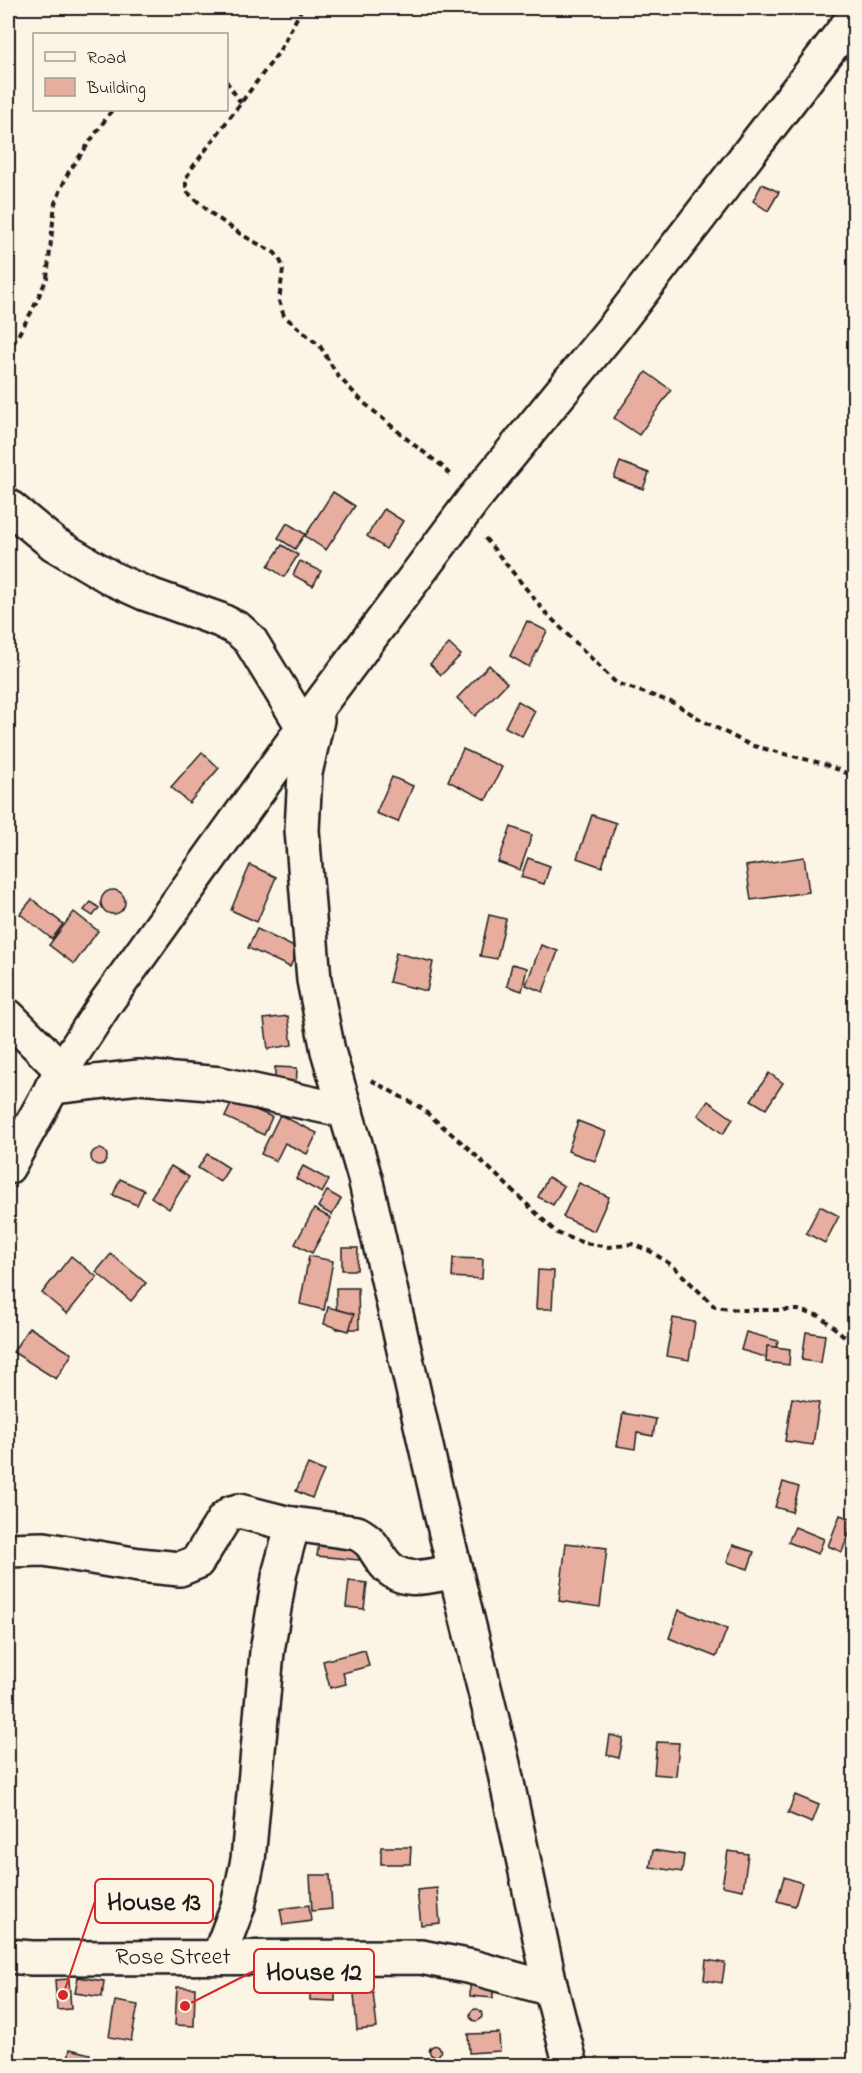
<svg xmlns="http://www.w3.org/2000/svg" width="862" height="2073" font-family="'Indie Flower',sans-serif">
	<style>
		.building { fill: #e7aea0; stroke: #1c1c1c; stroke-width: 1.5 }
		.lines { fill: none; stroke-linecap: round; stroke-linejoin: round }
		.minor-casing { stroke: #1c1c1c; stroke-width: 38 }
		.path { stroke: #1c1c1c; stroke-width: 4; stroke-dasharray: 6 4.5; stroke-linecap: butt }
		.minor { stroke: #fcf5e5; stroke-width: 33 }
		.labels { text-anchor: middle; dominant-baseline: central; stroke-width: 4.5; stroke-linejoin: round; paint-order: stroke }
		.street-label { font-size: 24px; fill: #1c1c1c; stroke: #fcf5e5 }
		.leader { fill: none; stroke: #d62828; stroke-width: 2 }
		.callout-dot { fill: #d62828; stroke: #fcf5e5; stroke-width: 2 }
		.callout { fill: #fcf5e5; stroke: #d62828; stroke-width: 2 }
		.callout-label { font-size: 26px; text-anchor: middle; font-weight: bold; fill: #1c1c1c }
	</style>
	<rect width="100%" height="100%" fill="#fcf5e5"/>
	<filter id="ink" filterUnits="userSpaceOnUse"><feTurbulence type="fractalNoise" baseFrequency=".0167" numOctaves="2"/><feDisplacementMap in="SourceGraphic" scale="12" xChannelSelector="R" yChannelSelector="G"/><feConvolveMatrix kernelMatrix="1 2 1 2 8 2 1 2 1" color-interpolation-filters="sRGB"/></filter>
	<g filter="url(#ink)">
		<!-- building -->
		<g class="building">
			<path d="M762 184 779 192 768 211 753 201Z"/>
			<path d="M646 372 671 390 639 435 614 418Z"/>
			<path d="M620 462 649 473 643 489 614 478Z"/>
			<path d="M333 492 355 506 326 550 305 536Z"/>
			<path d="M384 509 403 521 386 549 367 536Z"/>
			<path d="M287 523 305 534 295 549 278 538Z"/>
			<path d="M282 545 298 555 284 577 268 566Z"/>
			<path d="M300 561 321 571 313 586 293 575Z"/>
			<path d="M527 621 547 631 529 667 510 656Z"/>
			<path d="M449 644 461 655 441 675 430 664Z"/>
			<path d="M489 665 507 683 475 716 457 698Z"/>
			<path d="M518 701 535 711 522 736 505 727Z"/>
			<path d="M463 749 502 767 486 800 448 781Z"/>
			<path d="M202 752 219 768 189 803 171 787Z"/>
			<path d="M392 777 413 786 398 822 376 813Z"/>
			<path d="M592 815 616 823 602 867 577 858Z"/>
			<path d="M511 827 532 835 520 870 498 862Z"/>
			<path d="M804 857 809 892 751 900 746 866Z"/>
			<path d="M528 858 550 866 544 884 521 877Z"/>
			<path d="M250 865 276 877 257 922 231 910Z"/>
			<circle cx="113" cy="902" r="12"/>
			<path d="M32 899 63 924 52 939 20 914Z"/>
			<path d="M91 902 99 908 93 916 84 910Z"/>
			<path d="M74 912 98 931 74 964 49 945Z"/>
			<path d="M489 915 506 919 497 959 480 956Z"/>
			<path d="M257 929 298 949 290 967 248 948Z"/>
			<path d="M541 945 558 951 543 992 526 985Z"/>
			<path d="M396 953 433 962 427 991 389 982Z"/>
			<path d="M512 964 527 968 522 991 507 986Z"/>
			<path d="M853 1012H854V1045L847 1044Z"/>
			<path d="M288 1016 292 1045 268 1049 264 1019Z"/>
			<path d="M275 1067 297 1068 296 1089 275 1088Z"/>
			<path d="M769 1073 783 1083 766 1109 751 1100Z"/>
			<path d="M233 1100 272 1117 264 1135 225 1117Z"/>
			<path d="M708 1101 733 1119 723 1134 698 1115Z"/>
			<path d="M280 1115 317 1133 307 1154 285 1143 276 1161 261 1154Z"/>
			<path d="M578 1121 606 1132 595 1161 568 1151Z"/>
			<circle cx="99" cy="1157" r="8"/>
			<path d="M207 1154 229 1168 220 1182 198 1168Z"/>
			<path d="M171 1166 189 1177 169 1209 151 1197Z"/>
			<path d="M303 1166 329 1180 322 1193 296 1179Z"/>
			<path d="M548 1177 564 1186 553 1205 538 1197Z"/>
			<path d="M120 1179 144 1190 137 1205 113 1195Z"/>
			<path d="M579 1183 609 1197 594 1231 563 1217Z"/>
			<path d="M327 1191 341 1199 332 1215 318 1207Z"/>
			<path d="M820 1206 839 1216 825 1243 806 1233Z"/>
			<path d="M314 1209 331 1218 312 1253 295 1244Z"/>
			<path d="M342 1248H358L357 1270H342Z"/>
			<path d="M111 1254 146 1283 131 1301 96 1272Z"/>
			<path d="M71 1256 97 1277 67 1314 42 1293Z"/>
			<path d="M309 1256 333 1261 324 1310 300 1304Z"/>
			<path d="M453 1258 483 1259 482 1279 452 1277Z"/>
			<path d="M538 1270 554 1271 552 1309H536Z"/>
			<path d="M336 1288H358L359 1329H337Z"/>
			<path d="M328 1307 354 1314 349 1331 324 1324Z"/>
			<path d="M673 1318 695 1322 689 1360 666 1356Z"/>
			<path d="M29 1327 72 1354 56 1379 13 1352Z"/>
			<path d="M746 1332 778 1341 772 1359 741 1350Z"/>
			<path d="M806 1332 825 1335 821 1363 802 1360Z"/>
			<path d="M767 1346 790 1349 789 1365 766 1362Z"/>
			<path d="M792 1398 819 1403 813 1445 785 1441Z"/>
			<path d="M623 1413 656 1419 653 1436 637 1433 635 1449 617 1446Z"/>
			<path d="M308 1464 324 1471 312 1498 296 1491Z"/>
			<path d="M783 1482 799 1487 792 1512 775 1507Z"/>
			<path d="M840 1515 854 1520 842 1552 828 1546Z"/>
			<path d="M795 1527 824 1539 818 1554 788 1542Z"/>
			<path d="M320 1536 361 1540 359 1560 317 1556Z"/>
			<path d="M566 1543 607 1548 600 1607 559 1601Z"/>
			<path d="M733 1545 754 1552 748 1569 727 1562Z"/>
			<path d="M349 1581 367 1583 364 1609 346 1607Z"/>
			<path d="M679 1610 727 1629 716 1657 669 1638Z"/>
			<path d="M365 1650 369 1666 343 1673 346 1684 330 1688 323 1661Z"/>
			<path d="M610 1735 623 1738 619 1758 607 1755Z"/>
			<path d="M657 1742 679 1743 676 1776 654 1774Z"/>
			<path d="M795 1795 819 1805 812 1823 788 1813Z"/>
			<path d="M381 1847H411L410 1864H381Z"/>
			<path d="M653 1850 684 1855 682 1872 650 1867Z"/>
			<path d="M728 1851 748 1854 743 1890 722 1886Z"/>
			<path d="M310 1875H330L332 1909 312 1911Z"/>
			<path d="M784 1877 802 1883 795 1906 777 1901Z"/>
			<path d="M437 1888 440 1923 421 1925 417 1890Z"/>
			<path d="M309 1905 311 1921 283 1925 280 1909Z"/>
			<path d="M706 1960 725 1963 722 1983 704 1980Z"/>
			<path d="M78 1977 104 1981 102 1997 75 1993Z"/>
			<path d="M69 1979 71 2009 57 2010 55 1980Z"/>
			<path d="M470 1985 493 1987V1998L470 1996Z"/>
			<path d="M177 1987 195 1988 194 2026 175 2025Z"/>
			<path d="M310 1987 335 1988V2001L310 2000Z"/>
			<path d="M373 1992 377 2028 357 2030 354 1994Z"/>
			<path d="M115 2001 138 2005 131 2041 109 2037Z"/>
			<circle cx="476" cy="2015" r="6"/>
			<path d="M499 2033 500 2051 469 2053 468 2034Z"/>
			<circle cx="435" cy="2051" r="5.5"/>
			<path d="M70 2049 90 2054 87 2066 67 2063Z"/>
		</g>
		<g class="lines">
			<defs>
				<g id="minor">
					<path d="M8 506 54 544 113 579 144 593 220 620 238 629 250 640 304 728"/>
					<path d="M317 720 305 773 302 830 314 980 328 1051 365 1178 442 1517 503 1764 551 1989 571 2066"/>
					<path d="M8 1016 62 1070"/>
					<path d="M52 1087 139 1077 221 1084 346 1111"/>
					<path d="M8 1167 62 1070 105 1004 321 703 473 500 616 325 854 17"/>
					<path d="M8 1550 44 1549 139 1565 180 1569 197 1562 224 1519 231 1513 239 1511 286 1523 357 1533C373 1542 372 1546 382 1560 400 1587 429 1576 455 1571"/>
					<path id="s1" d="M8 1956 32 1958 421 1957 472 1967 551 1989"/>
					<path d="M219 1956 238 1906 248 1860 267 1652 280 1571 293 1524"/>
				</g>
			</defs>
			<!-- minor casing -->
			<use href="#minor" class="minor-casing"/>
			<!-- path -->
			<g class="path">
				<path d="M302 8 279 52 192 168 186 178V191L212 214 242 235 275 253 281 262 283 269 279 301 284 316 320 346 338 376 363 402 413 444 442 466 451 476"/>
				<path d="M226 81 241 103"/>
				<path d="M8 353 33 309 47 278 55 203 68 173 112 110"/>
				<path d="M485 538 545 612 616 683 674 703 703 721 750 745 824 764 854 776"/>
				<path d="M371 1080 421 1108 467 1147 557 1233 584 1243 609 1247 632 1244 650 1251 673 1266 715 1307 739 1310H798L820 1316 854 1344"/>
			</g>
			<!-- minor -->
			<use href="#minor" class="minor"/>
		</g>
	</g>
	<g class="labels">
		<!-- street labels -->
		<g class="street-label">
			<text stroke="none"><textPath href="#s1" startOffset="165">Rose Street</textPath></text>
		</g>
	</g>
	<!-- callouts -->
	<path class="leader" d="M63 1995L95 1901M185 2006L254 1971"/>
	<g class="callout-dot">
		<circle cx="63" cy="1995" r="6"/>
		<circle cx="185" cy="2006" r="6"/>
	</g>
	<g class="callout">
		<rect x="95" y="1879" width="118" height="44" rx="6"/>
		<rect x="254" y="1949" width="120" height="44" rx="6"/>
	</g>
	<g class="callout-label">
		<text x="154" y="1910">House 13</text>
		<text x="314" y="1980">House 12</text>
	</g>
	<!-- margin -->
	<rect width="862" height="2073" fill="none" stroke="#fcf5e5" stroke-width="30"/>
	<rect x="15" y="15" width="832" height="2043" fill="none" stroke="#1c1c1c" stroke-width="2" filter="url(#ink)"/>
	<!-- legend -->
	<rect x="33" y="33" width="195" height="78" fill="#fcf5e5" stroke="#a29e95" stroke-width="1.5"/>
	<rect x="45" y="52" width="30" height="9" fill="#fcf5e5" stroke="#a29e95" stroke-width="1.5"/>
	<text x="87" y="63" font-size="18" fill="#1c1c1c">Road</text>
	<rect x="45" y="78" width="30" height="18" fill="#e7aea0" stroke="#a29e95" stroke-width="1.5"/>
	<text x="87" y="93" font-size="18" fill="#1c1c1c">Building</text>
</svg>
